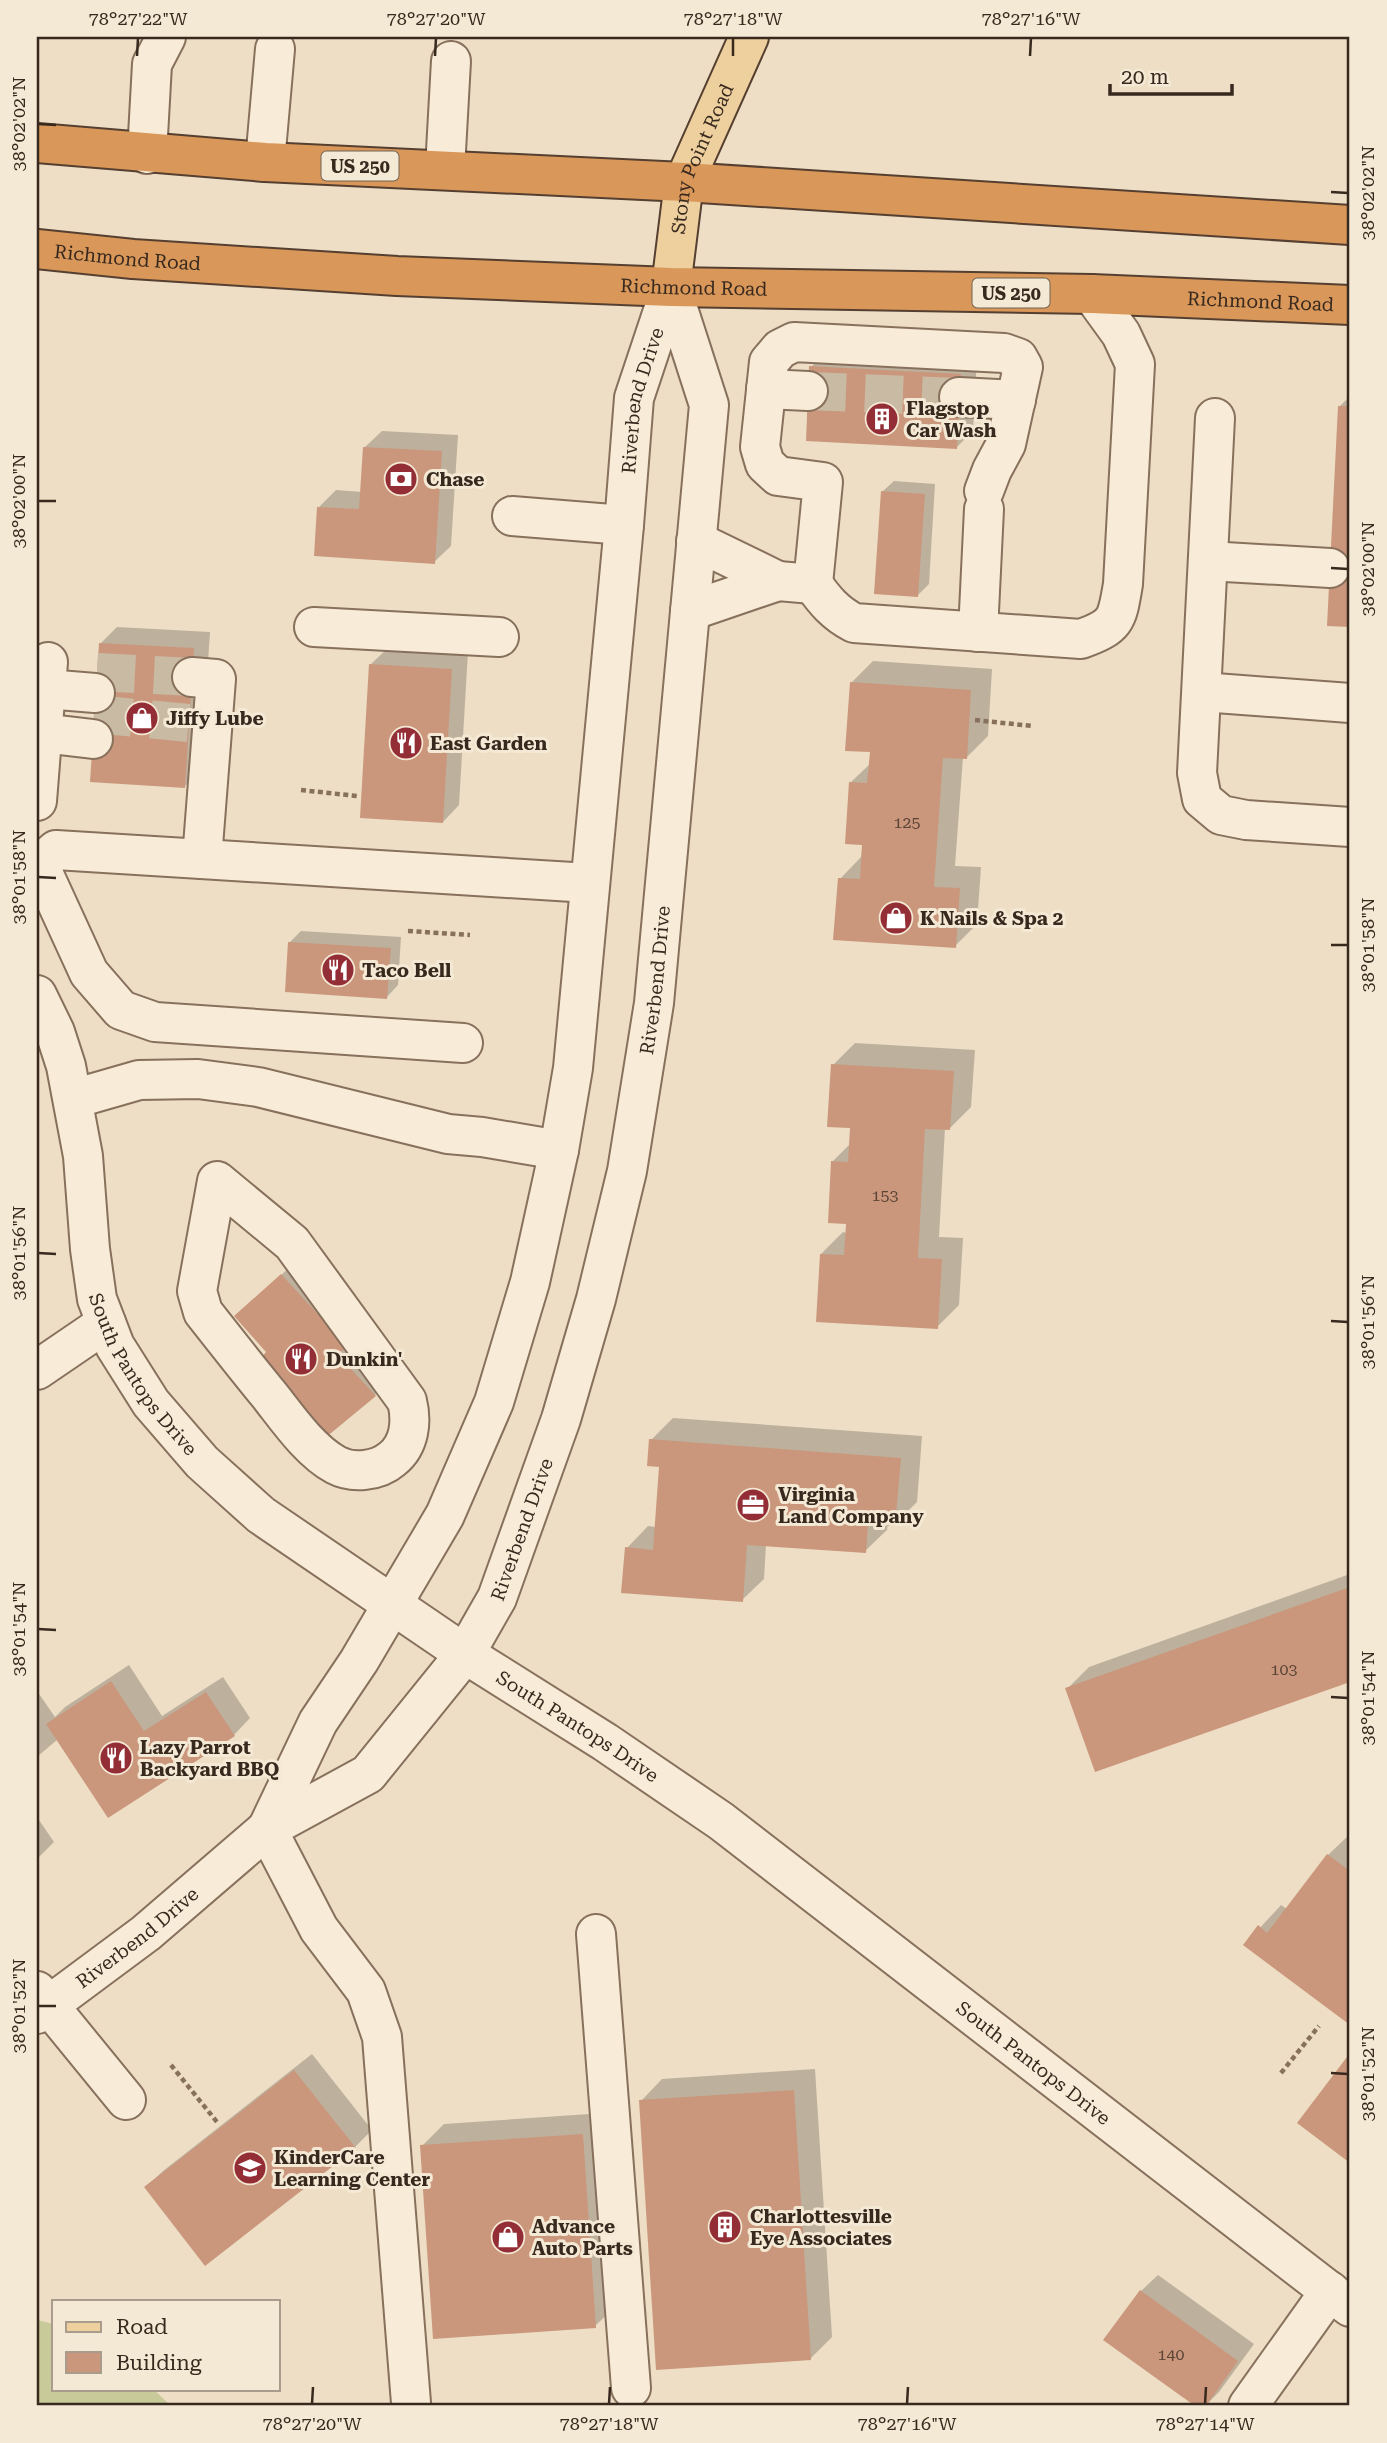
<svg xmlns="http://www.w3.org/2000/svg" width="1387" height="2443" font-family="'Roboto Serif',serif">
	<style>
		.green { fill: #c8cb99 }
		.shadow { fill: #0003 }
		.building { fill: #ca977c }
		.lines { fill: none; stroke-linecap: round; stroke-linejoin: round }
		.minor-tunnel { stroke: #c9baa4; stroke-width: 38; stroke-dasharray: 38 19; stroke-linecap: butt }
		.minor-casing { stroke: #87705c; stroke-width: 42 }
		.major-casing { stroke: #553f30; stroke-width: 42 }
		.highway-casing { stroke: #553f30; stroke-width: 42 }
		.path { stroke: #87705c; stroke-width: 4.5; stroke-dasharray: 5 3.5; stroke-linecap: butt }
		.minor { stroke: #f8ecd8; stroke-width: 38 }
		.major { stroke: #eed09e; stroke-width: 38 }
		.highway { stroke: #d99759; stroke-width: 38 }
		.ticks { fill: none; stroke: #38291f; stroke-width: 2.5 }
		.labels { text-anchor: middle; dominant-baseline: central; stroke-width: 6; stroke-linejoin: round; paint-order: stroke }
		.number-label { font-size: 16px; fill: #5c4436 }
		.shield { fill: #f4e9d4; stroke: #706355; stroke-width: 2 }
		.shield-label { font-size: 18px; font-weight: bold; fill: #38291f }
		.street-label { font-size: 19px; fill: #38291f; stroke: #f4e9d4 }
		.poi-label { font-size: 19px; font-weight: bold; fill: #38291f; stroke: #f4e9d4; text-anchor: start }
		.neatline { fill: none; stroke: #38291f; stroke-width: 2.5 }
		.ticks-label { font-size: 18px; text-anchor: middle; fill: #38291f }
	</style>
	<rect width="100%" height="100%" fill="#eddec5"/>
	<!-- green -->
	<path class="green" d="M37 2320 54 2324V2389H153L171 2406H37Z"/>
	<!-- shadow -->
	<g class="shadow">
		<path d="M828 350 977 358 973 431 956 448 811 367Z"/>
		<path d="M1350 396V625L1329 624 1340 406Z"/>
		<path d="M382 431 458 435 451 546 434 562 319 507 336 490 362 492 365 447Z"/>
		<path d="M894 481 935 484 929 584 918 595 882 492Z"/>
		<path d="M117 627 210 632 201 769 185 786 100 644Z"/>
		<path d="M388 648 468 652 459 805 443 822 371 664Z"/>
		<path d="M873 661 992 669 988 736 966 758 963 757 955 866 981 867 977 924 955 946 840 879 861 857 864 844 851 782 871 763V751L851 683Z"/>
		<path d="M301 931 401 937 398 985 387 997 289 943Z"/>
		<path d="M855 1043 975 1050 971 1107 949 1129 945 1128 939 1237 963 1238 959 1305 937 1327 821 1254 843 1232 847 1233 848 1223 833 1161 851 1143 852 1126 833 1065Z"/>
		<path d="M299 1259 392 1378 375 1395 325 1435 268 1352 253 1300Z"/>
		<path d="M673 1418 922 1436 917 1502 895 1524 888 1523 887 1530 865 1551 766 1545 764 1579 742 1600 627 1548 648 1526 656 1527 660 1466 651 1440Z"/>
		<path d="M1350 1574V1680L1096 1770 1067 1689 1089 1667Z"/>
		<path d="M129 1665 162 1716 223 1677 250 1718 234 1735 58 1739 37 1757V1691L55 1717 65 1707Z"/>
		<path d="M37 1817 54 1842 37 1859Z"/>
		<path d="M1350 1834V2023L1245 1944 1281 1905 1287 1909 1328 1855Z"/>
		<path d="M312 2054 372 2130 355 2147 146 2187 163 2171Z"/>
		<path d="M1350 2056V2161L1299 2123Z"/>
		<path d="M815 2069 832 2337 810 2359 641 2101 662 2079Z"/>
		<path d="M604 2113 617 2305 595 2326 422 2146 444 2124Z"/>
		<path d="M1158 2275 1254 2344 1219 2392 1205 2406H1198L1105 2340 1141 2291Z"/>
	</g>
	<!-- building -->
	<g class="building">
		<path d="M809 366 961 374 957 449 806 441Z"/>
		<path d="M1338 406H1350V627L1327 626Z"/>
		<path d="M363 447 442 451 435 564 314 556 317 507 359 509Z"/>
		<path d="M881 491 925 494 918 597 874 594Z"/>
		<path d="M99 643 194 648 185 788 90 782Z"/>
		<path d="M369 664 452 669 443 823 360 818Z"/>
		<path d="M850 682 971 690 967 759 943 758 934 887 960 888 956 948 833 940 838 878 860 879 862 845 845 844 849 782 867 783 870 752 845 751Z"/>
		<path d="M288 942 391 948 387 999 285 992Z"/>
		<path d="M831 1064 954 1071 950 1130 925 1129 918 1258 942 1259 938 1329 816 1322 820 1254 844 1255 846 1224 828 1223 831 1161 848 1162 850 1128 827 1127Z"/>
		<path d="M281 1274 348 1347 337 1354 376 1396 325 1438 257 1363 266 1352 234 1316Z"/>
		<path d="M649 1439 901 1458 895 1526 868 1524 866 1553 747 1545 743 1602 621 1593 625 1547 653 1550 659 1467 647 1466Z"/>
		<path d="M1350 1587V1682L1095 1772 1065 1688Z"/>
		<path d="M111 1681 144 1731 206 1692 235 1736 108 1818 46 1724Z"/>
		<path d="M1327 1854 1350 1871V2025L1243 1945 1258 1925 1267 1933Z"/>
		<path d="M1350 2053V2163L1297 2123Z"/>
		<path d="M294 2070 356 2148 205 2266 144 2187Z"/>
		<path d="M794 2090 811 2360 656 2370 639 2100Z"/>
		<path d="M583 2134 596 2328 433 2339 420 2145Z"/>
		<path d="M1140 2290 1238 2361 1206 2406H1195L1103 2340Z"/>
	</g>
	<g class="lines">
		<!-- minor-tunnel -->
		<g class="minor-tunnel">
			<path d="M808 391 959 397"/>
			<path d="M97 672 192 677"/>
			<path d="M94 714 189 723"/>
		</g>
		<defs>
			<g id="minor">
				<path d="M147 154 152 64 166 37"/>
				<path d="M265 162 275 49"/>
				<path d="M445 169 451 61"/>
				<path d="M766 389 808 391"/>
				<path d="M959 397 1016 400"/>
				<path d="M1215 418 1197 773 1202 799 1221 815 1246 820 1350 827"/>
				<path d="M512 516 624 525"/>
				<path d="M1208 561 1330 568"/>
				<path d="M778 581 813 584 823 482 778 476 765 464 760 447 769 362 780 349 794 342 1004 353 1018 358 1023 367 1006 444 992 470 984 491"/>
				<path d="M813 584C825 601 835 613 854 623L1081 639C1117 626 1117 620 1123 584L1135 364 1121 334 1092 294"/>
				<path d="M690 611 778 581 696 541"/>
				<path d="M314 627 499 637"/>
				<path d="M978 632 984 509"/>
				<path d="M192 677 216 679 202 859"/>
				<path d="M46 689 95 693"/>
				<path d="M1202 692 1350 703"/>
				<path d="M42 733 93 739"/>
				<path d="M37 801 48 662"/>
				<path d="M39 864 89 973 121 1010 155 1022 463 1043"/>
				<path d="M37 867 56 850 589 883"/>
				<path id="s1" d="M37 995 55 1032 66 1066 83 1156 90 1249 97 1299 115 1346 151 1403 202 1462 261 1515 465 1654 605 1742 721 1821 1350 2307"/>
				<path d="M73 1099 139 1080 198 1079 258 1087 448 1134 482 1137 559 1150"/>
				<path d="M217 1181 292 1243 407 1401C412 1421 410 1445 392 1459 378 1471 353 1474 336 1465 310 1451 288 1419 270 1396 247 1368 225 1340 203 1312L197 1291Z"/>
				<path d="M37 1370 106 1323"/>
				<path id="s2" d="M267 1829 318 1722 359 1661 445 1515 494 1402 530 1282 559 1150 573 1068 624 525 634 398 671 287"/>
				<path d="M267 1829 319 1929 366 1991 382 2037 411 2403"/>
				<path d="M596 1934 631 2388"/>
				<path d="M37 1991 126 2100"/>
				<path id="s3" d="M37 2014 146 1933 267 1829 368 1774 465 1654 497 1598 561 1419 596 1299 627 1171 654 1003 709 405 671 287"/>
				<path d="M1248 2406 1330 2291"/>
			</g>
			<g id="major">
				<path id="s4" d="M671 287 684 182 749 37"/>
			</g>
			<g id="highway">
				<path d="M37 143 265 162 684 182 1350 225"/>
				<path id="s5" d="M37 249 133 259 397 276 671 287 1092 294 1350 305"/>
			</g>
		</defs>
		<!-- minor casing -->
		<use href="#minor" class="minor-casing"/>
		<!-- major casing -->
		<use href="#major" class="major-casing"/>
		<!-- highway casing -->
		<use href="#highway" class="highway-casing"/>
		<!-- path -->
		<g class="path">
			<path d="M975 720 1032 726"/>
			<path d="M301 790 357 796"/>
			<path d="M408 931 470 935"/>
			<path d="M171 2065 217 2122"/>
			<path d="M1281 2073 1319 2026"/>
		</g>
		<!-- minor -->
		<use href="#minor" class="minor"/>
		<!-- major -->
		<use href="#major" class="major"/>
		<!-- highway -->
		<use href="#highway" class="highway"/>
	</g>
	<!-- ticks -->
	<path class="ticks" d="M137 56 138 38M435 56 436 38M733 56V38M1030 56 1031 38M38 124 56 125M1331 192 1348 193M38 501H56M1331 568 1348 569M38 877 56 878M1331 945H1348M38 1253 56 1254M1331 1321 1348 1322M38 1629 56 1630M1331 1697 1348 1698M38 2006H56M1331 2073 1348 2074M312 2404 313 2387M609 2404 610 2387M907 2404 908 2387M1205 2404 1206 2387"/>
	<!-- icons -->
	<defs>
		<symbol id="building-disc" viewBox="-11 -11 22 22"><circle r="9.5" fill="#942e36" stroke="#f4e9d4"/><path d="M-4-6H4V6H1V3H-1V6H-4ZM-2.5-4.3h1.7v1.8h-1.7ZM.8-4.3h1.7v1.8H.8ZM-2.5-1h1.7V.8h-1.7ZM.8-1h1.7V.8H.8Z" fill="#fff"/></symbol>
		<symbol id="bank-disc" viewBox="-11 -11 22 22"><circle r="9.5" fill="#942e36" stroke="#f4e9d4"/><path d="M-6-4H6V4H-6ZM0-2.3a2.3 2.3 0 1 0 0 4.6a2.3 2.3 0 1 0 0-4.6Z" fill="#fff"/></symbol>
		<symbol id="shop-disc" viewBox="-11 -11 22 22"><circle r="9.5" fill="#942e36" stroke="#f4e9d4"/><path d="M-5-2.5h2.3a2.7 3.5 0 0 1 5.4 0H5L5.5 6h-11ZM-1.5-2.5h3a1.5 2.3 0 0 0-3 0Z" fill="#fff"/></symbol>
		<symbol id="restaurant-disc" viewBox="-11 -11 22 22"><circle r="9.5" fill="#942e36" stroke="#f4e9d4"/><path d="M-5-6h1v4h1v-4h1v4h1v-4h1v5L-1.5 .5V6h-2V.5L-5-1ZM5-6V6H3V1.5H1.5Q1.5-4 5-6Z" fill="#fff"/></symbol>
		<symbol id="office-disc" viewBox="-11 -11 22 22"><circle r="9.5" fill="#942e36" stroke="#f4e9d4"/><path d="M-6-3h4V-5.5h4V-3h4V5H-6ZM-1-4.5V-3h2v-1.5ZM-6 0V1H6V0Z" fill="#fff"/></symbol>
		<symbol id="school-disc" viewBox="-11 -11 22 22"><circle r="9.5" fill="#942e36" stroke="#f4e9d4"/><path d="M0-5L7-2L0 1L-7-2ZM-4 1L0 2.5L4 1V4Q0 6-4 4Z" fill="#fff"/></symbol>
	</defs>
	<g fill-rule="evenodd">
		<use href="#building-disc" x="863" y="400" width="38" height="38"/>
		<use href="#bank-disc" x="382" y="460" width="38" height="38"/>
		<use href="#shop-disc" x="123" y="699" width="38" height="38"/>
		<use href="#restaurant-disc" x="387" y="724" width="38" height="38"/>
		<use href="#shop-disc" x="877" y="899" width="38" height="38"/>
		<use href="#restaurant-disc" x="319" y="951" width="38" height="38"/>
		<use href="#restaurant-disc" x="282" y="1340" width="38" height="38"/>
		<use href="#office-disc" x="734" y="1486" width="38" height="38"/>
		<use href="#restaurant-disc" x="97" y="1739" width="38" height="38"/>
		<use href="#school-disc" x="231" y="2149" width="38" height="38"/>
		<use href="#building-disc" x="706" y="2208" width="38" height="38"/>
		<use href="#shop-disc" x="489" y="2218" width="38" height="38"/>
	</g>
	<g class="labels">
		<!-- number labels -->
		<g class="number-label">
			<text x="907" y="822">125</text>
			<text x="885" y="1195">153</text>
			<text x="1284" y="1669">103</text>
			<text x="1171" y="2354">140</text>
		</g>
		<!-- shield labels -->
		<g class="shield">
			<rect x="321.5" y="151.5" width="77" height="29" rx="5"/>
			<rect x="972.5" y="278.5" width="77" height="29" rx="5"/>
		</g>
		<g class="shield-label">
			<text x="360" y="166">US 250</text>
			<text x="1011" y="293">US 250</text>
		</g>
		<!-- street labels -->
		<g class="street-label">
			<text stroke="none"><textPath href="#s4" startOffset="133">Stony Point Road</textPath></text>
			<text stroke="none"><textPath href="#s5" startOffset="91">Richmond Road</textPath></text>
			<text stroke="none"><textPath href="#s5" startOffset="658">Richmond Road</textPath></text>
			<text stroke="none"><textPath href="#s5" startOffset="1225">Richmond Road</textPath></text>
			<text stroke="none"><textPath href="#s2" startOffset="1500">Riverbend Drive</textPath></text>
			<text stroke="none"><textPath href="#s3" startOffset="1269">Riverbend Drive</textPath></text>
			<text stroke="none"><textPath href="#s1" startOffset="401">South Pantops Drive</textPath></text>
			<text stroke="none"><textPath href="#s3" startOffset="702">Riverbend Drive</textPath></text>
			<text stroke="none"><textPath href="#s1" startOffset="968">South Pantops Drive</textPath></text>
			<text stroke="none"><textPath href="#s3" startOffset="126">Riverbend Drive</textPath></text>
			<text stroke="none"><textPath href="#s1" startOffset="1535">South Pantops Drive</textPath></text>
		</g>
		<!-- poi labels -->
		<g class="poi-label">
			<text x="906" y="408">Flagstop<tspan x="906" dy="22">Car Wash</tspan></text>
			<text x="426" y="479">Chase</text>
			<text x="166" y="718">Jiffy Lube</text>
			<text x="430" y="743">East Garden</text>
			<text x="920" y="918">K Nails &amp; Spa 2</text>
			<text x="362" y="970">Taco Bell</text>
			<text x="326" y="1359">Dunkin'</text>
			<text x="778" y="1494">Virginia<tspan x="778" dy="22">Land Company</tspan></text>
			<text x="140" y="1747">Lazy Parrot<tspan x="140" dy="22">Backyard BBQ</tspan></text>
			<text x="274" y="2157">KinderCare<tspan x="274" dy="22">Learning Center</tspan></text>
			<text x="750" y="2216">Charlottesville<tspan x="750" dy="22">Eye Associates</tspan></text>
			<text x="532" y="2226">Advance<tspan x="532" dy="22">Auto Parts</tspan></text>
		</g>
	</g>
	<!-- border -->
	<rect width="1387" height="2443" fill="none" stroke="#f4e9d4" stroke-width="77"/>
	<!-- legend -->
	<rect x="52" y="2300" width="228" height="91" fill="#f4e9d4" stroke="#a99c8c" stroke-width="2"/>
	<rect x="66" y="2322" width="35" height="10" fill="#eed09e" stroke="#a99c8c" stroke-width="2"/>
	<text x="116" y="2334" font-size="21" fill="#38291f">Road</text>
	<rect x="66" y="2352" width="35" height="21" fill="#ca977c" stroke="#a99c8c" stroke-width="2"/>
	<text x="116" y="2370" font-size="21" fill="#38291f">Building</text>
	<!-- scale -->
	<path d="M1110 84v10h122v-10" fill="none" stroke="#38291f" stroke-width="3.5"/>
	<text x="1121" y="84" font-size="21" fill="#38291f" stroke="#f4e9d4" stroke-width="5" paint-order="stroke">20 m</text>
	<rect x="38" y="38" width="1310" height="2366" class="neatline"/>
	<g class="ticks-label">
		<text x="138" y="25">78°27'22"W</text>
		<text x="436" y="25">78°27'20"W</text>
		<text x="733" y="25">78°27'18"W</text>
		<text x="1031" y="25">78°27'16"W</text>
		<text transform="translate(19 124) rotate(-90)" y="6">38°02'02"N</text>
		<text transform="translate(1368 193) rotate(-90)" y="6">38°02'02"N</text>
		<text transform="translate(19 501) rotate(-90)" y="6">38°02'00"N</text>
		<text transform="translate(1368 569) rotate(-90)" y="6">38°02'00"N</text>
		<text transform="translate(19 877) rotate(-90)" y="6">38°01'58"N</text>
		<text transform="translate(1368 945) rotate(-90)" y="6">38°01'58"N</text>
		<text transform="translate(19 1253) rotate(-90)" y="6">38°01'56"N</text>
		<text transform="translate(1368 1322) rotate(-90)" y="6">38°01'56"N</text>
		<text transform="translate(19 1629) rotate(-90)" y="6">38°01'54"N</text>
		<text transform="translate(1368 1698) rotate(-90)" y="6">38°01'54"N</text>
		<text transform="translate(19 2006) rotate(-90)" y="6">38°01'52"N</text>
		<text transform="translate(1368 2074) rotate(-90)" y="6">38°01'52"N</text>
		<text x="312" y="2430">78°27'20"W</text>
		<text x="609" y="2430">78°27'18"W</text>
		<text x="907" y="2430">78°27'16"W</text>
		<text x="1205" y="2430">78°27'14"W</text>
	</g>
</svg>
